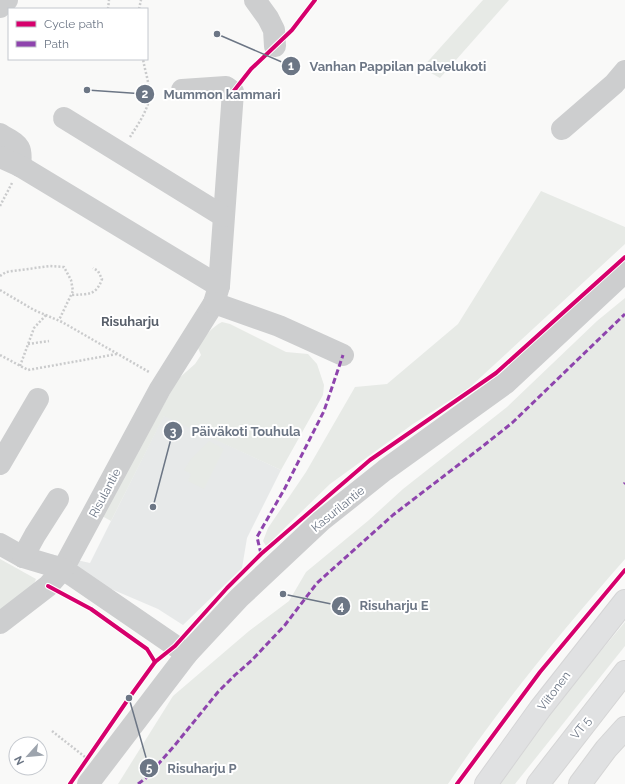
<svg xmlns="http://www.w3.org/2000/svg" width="625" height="784" font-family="Raleway,sans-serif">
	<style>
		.built { fill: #e7e9e9 }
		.green { fill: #e7eae6 }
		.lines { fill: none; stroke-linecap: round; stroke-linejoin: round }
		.major-casing { stroke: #d5d5d6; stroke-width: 24 }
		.highway-casing { stroke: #d5d5d5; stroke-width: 24 }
		.path { stroke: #cacbcc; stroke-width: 2.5; stroke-dasharray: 2 2; stroke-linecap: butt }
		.minor { stroke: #cdcecf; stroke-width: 22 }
		.major { stroke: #e0e1e2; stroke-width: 22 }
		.highway { stroke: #e0e1e2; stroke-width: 22 }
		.quiet { stroke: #8e44ad; stroke-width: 3; stroke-dasharray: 6 3; stroke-linecap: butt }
		.cycleway-casing { stroke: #fff; stroke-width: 6 }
		.cycleway { stroke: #d6006c; stroke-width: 4 }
		.labels { text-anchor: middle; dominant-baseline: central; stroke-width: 4; stroke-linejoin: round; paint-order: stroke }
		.street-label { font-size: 12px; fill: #6c7685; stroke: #fff }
		.neighbourhood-label { font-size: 13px; font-weight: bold; fill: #59606b; stroke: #fff }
		.leader { fill: none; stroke: #6c7685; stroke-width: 1.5 }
		.callout-dot { fill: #6c7685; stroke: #fff; stroke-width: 1.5 }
		.mark-label { font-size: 12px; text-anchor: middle; font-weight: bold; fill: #fff }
		.callout-label { font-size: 13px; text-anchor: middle; font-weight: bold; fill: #6c7685; stroke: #fff; stroke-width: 4; stroke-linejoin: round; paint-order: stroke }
	</style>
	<rect width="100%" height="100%" fill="#f9f9f8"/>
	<!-- built -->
	<path class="built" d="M164 415 281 470 247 538 242 568 183 625 158 609 6 544 90 563Z"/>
	<!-- green -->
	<g class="green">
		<path d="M483 0H509L440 78 422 68Z"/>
		<path d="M541 191 625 227V244L469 388 413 424 330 484 266 546 263 541 268 528 306 472 355 387 387 384 458 324Z"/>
		<path d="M625 298V559C562 631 501 705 448 784H118L173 696 249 631 289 601 306 572 369 520 403 489 507 407 597 321Z"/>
		<path d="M222 322 230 324 286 352 308 354 317 364 324 385 323 395 281 470 164 416 111 521 102 516 178 379 195 364 201 355 198 348C203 337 212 327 222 322Z"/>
		<path d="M209 441 224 449 204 489 188 481 191 474 184 470 191 459Z"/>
		<path d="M0 559 36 579 31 591 0 613Z"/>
		<path d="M625 622V646L515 784H497L539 725Z"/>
	</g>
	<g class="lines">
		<defs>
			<path id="major" d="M486 784 540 709 625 601"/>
			<g id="highway">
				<path d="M538 784 625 672"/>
				<path d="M580 784 606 749 625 728"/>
			</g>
		</defs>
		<!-- major casing -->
		<use href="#major" class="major-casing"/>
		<!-- highway casing -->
		<use href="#highway" class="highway-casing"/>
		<!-- path -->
		<g class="path">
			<path d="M108 9 109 0"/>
			<path d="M139 9 141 0"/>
			<path d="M130 137C137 126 146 113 149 100 151 87 145 72 143 59"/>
			<path d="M0 206 12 183"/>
			<path d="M0 276 6 272 50 266 64 267 71 280 73 291 59 320"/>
			<path d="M0 290 34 310 62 322 149 372"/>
			<path d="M72 295C88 294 96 296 102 279L98 271 93 268"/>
			<path d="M28 344 49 341"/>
			<path d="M0 355 28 370 117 354"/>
			<path d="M20 366 34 328 46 315"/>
			<path d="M52 731 85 757"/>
		</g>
		<!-- minor -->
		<g class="minor">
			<path d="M255 0 268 18 274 30 275 46"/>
			<path d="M0 7 7 0"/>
			<path d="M182 90 226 87 233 92 219 286 214 303 160 389 63 569 187 654"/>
			<path d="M64 118 223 216"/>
			<path d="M562 129 614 84 625 71"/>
			<path d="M0 134C17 145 23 144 20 166"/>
			<path d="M0 157 20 166 219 286"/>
			<path d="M214 303 279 326 343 355"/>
			<path d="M0 464 38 399"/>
			<path d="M0 544 23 557 63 569 48 586 0 623"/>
			<path d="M23 557 35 535 58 499"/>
			<path d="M88 784 187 654 239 598 321 521 385 470 506 383 625 272"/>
		</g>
		<!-- major -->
		<use href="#major" class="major"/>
		<!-- highway -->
		<use href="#highway" class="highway"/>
		<!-- quiet -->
		<g class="quiet">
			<path d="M624 484 625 483"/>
			<path d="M261 554 257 537 285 488 324 411 343 355"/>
			<path d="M138 784 146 778 175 745 218 692 235 675 252 660 285 625 317 583 393 515 483 446 512 423 625 314"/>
		</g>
		<defs>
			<g id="cycleway">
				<path d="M233 92 251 69 292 30 315 0"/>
				<path d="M48 586 91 609 147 649 155 662"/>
				<path d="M70 784 129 698 155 662 175 646 227 588 261 554 370 460 496 373 625 257"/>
				<path d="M457 784 540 672 625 570"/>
			</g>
		</defs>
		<!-- cycleway casing -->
		<use href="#cycleway" class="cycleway-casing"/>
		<!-- cycleway -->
		<use href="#cycleway" class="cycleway"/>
	</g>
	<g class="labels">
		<!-- street labels -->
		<g class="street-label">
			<text transform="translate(105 493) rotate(-62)">Risulantie</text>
			<text transform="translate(338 509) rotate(-39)">Kasurilantie</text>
			<text transform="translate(554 691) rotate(-53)">Viitonen</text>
			<text transform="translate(581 728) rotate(-52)">VT 5</text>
		</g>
		<!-- neighbourhood labels -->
		<g class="neighbourhood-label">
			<text x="130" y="321">Risuharju</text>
		</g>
	</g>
	<!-- callouts -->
	<path class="leader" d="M217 34L291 66M87 90L145 94M153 507L173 431M283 594L341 606M129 698L149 768"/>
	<g class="callout-dot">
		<circle cx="217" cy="34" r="4"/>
		<circle cx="87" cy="90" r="4"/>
		<circle cx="153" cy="507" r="4"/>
		<circle cx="283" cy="594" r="4"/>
		<circle cx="129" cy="698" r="4"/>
		<circle cx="291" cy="66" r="10"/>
		<circle cx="145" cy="94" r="10"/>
		<circle cx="173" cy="431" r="10"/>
		<circle cx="341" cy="606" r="10"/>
		<circle cx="149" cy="768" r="10"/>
	</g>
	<g class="mark-label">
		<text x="291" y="70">1</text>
		<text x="145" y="98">2</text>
		<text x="173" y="436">3</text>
		<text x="341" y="610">4</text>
		<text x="149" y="772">5</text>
	</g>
	<g class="callout-label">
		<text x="398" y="71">Vanhan Pappilan palvelukoti</text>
		<text x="222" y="99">Mummon kammari</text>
		<text x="246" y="436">Päiväkoti Touhula</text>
		<text x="394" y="610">Risuharju E</text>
		<text x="202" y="773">Risuharju P</text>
	</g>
	<!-- legend -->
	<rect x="8" y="8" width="140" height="52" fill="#ffffff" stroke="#c4c8ce"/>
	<rect x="16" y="21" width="20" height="6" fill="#d6006c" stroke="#c4c8ce"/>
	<text x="44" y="28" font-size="12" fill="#6c7685">Cycle path</text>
	<rect x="16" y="41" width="20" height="6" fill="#8e44ad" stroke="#c4c8ce"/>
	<text x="44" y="48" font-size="12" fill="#6c7685">Path</text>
	<!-- north arrow -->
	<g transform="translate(28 756) rotate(243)"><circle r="19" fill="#ffffff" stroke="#c4c8ce"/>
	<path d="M0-3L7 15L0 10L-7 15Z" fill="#9da4ad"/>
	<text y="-6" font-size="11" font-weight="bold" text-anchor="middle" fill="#6c7685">N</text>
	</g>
</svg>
